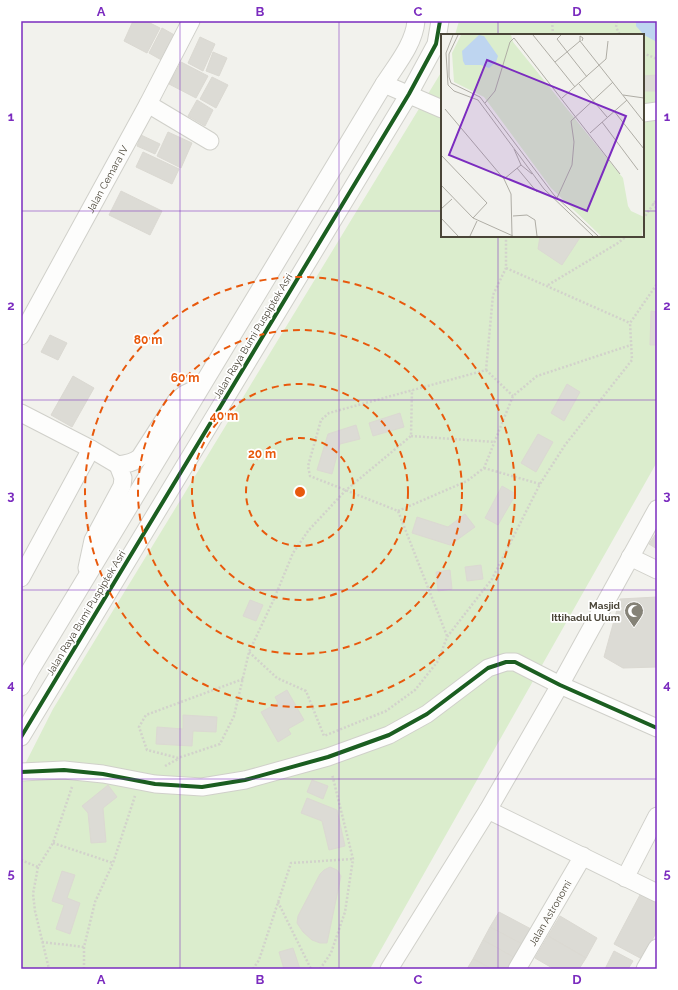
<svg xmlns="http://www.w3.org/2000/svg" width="678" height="990" font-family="Raleway,sans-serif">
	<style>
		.green { fill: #dbedcd }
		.water { fill: #bed5f0 }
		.building { fill: #dcdbd5; stroke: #dbd9d2 }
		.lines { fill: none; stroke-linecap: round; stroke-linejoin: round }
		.minor-casing { stroke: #d0d0ca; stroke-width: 19 }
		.path { stroke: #d2d2cb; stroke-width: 2.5; stroke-dasharray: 2 2; stroke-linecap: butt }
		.minor { stroke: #fdfdfc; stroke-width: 17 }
		.cycleway-casing { stroke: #fff; stroke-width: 6 }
		.cycleway { stroke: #1b5e20; stroke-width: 4 }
		.grid { fill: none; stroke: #7b2cbf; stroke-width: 1; stroke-opacity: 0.55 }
		.ring { fill: none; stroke: #e8590c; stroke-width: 2; stroke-dasharray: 7 5 }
		.labels { text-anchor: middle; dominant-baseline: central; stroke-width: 3.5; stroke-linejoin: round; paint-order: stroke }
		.street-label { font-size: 10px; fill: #4a4538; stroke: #fff }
		.poi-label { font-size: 10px; font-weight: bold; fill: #4a4538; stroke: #fff; text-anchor: end }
		.inset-road { fill: none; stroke: #afada5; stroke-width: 1 }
		.view { fill: #7b2cbf; fill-opacity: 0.15; stroke: #7b2cbf; stroke-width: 2 }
		.inset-edge { fill: none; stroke: #4a4538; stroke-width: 2 }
		.centre { fill: #e8590c; stroke: #fff; stroke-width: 2 }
		.ring-label { font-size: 12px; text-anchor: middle; font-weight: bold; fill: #e8590c; stroke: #fff; stroke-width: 3.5; stroke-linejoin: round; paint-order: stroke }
		.neatline { fill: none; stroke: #7b2cbf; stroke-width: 1.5 }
		.grid-label { font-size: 13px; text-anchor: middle; font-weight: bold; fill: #7b2cbf }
	</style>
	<rect width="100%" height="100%" fill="#f2f2ed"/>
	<!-- green -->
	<path class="green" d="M459 21H657V462L370 969H21V772L53 709 442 71V236H643V35H455Z"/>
	<!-- water -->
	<path class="water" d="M636 21H657V42L644 35 636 26Z"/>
	<!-- building -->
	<g class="building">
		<path d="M133 21H146L160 28 147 53 124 41Z"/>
		<path d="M162 28 178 37 165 62 149 53Z"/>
		<path d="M200 37 215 44 203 71 188 63Z"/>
		<path d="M213 52 227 58 219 76 206 71Z"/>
		<path d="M181 62 208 76 196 98 169 84Z"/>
		<path d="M657 75V91H643V76Z"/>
		<path d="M212 77 228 85 216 108 200 99Z"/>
		<path d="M197 100 213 110 205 126 188 116Z"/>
		<path d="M168 132 192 143 181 168 157 156Z"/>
		<path d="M141 135 160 144 155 154 137 146Z"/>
		<path d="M143 152 179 169 172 184 136 167Z"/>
		<path d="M121 191 162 211 150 235 109 215Z"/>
		<path d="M540 236H581L562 265 538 249Z"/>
		<path d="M651 311 657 312V361H656V345H650Z"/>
		<path d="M50 335 67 343 58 360 41 352Z"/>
		<path d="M73 376 94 388 72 427 51 415Z"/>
		<path d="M567 384 580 392 564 421 551 413Z"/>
		<path d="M400 413 404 427 373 436 369 423Z"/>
		<path d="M356 425 360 439 340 444 332 474 317 470 328 434Z"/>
		<path d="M538 434 553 442 536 472 521 463Z"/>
		<path d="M502 486 516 494 498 525 485 518Z"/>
		<path d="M465 514 475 527 450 545 412 533 417 517 448 527Z"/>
		<path d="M657 532V549L649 544Z"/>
		<path d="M481 565 483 579 467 581 465 567Z"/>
		<path d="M450 570 452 589 438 591 436 572Z"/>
		<path d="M657 597V667L623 668 604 657 620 599Z"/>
		<path d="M250 600 263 605 256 621 243 616Z"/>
		<path d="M287 690 304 720 288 729 291 734 278 742 261 712 278 703 275 697Z"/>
		<path d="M183 715 217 717 216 732 193 731 192 746 156 744 157 727 183 729Z"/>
		<path d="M312 780 328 786 323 799 307 792Z"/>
		<path d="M108 785 117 797 103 808 106 842 91 843 88 813 82 806Z"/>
		<path d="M307 798 337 810 345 846 329 850 322 821 301 813Z"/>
		<path d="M330 867 337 870 341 876 327 943H320L312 940 303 932 297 923 298 916 320 874 324 870Z"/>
		<path d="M62 871 75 875 67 898 80 903 70 934 56 929 64 905 52 901Z"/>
		<path d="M641 893 657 901V931L642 959 614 944Z"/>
		<path d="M499 912 531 929 522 944 490 927Z"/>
		<path d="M560 916 597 938 586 958 548 936Z"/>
		<path d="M490 927 522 944 515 958 483 940Z"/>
		<path d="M548 936 586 958 579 969H554L535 958Z"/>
		<path d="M483 940 515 958 509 969H492L473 959Z"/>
		<path d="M293 948 300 969H284L279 952Z"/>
		<path d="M614 951 633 961 628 969H605Z"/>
		<path d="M473 959 492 969H467Z"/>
	</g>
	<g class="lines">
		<defs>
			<g id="minor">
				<path d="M384 84 442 109"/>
				<path d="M148 104 210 141"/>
				<path d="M643 113 657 111"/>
				<path id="s1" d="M21 336 148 104 191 21"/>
				<path d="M21 413 91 449 118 465"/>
				<path d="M630 557 657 570"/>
				<path d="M87 568 93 540 122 486 123 478 118 465C126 464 134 463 140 457L176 401 185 394 201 386"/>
				<path d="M21 578 91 449"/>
				<path d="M21 687 31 669 384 84C397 64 414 44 416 21"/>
				<path d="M21 737 409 94 436 44 440 21"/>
				<path d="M21 772 64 770 103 774 155 784 202 787 245 780 328 757 389 735 427 714 488 668 506 662H515L560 685 657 728"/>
				<path d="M488 810 657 893"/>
				<path d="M625 878 657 816"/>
				<path d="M389 969 488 810 560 685 657 509"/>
				<path id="s2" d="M517 969 583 856"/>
				<path d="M645 969 657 948"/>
			</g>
		</defs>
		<!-- minor casing -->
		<use href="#minor" class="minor-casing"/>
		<!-- path -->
		<g class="path">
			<path d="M552 21 553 35"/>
			<path d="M617 21 616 27 620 35"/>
			<path d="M643 53 657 59"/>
			<path d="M653 203 657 209"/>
			<path d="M643 219 657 199"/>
			<path d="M506 268 630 323"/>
			<path d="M548 285 618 243 627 236"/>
			<path d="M486 370 513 396"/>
			<path d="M411 436 495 442"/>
			<path d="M484 468 540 484"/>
			<path d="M398 511 467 481 484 468 513 396 537 376 631 345"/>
			<path d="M447 636 398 511 310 476 308 466 321 420 329 413 486 370 493 295 506 268V236"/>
			<path d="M249 652 277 678 306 691 324 736 386 711 415 690 438 661 447 637 492 579 540 484 565 445 632 360 630 323 657 284"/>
			<path d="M243 679 146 715 139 727 147 750 178 758 220 744 234 716 249 652 274 599 293 553 308 531 346 490 411 436 412 390"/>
			<path d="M165 766 178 759"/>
			<path d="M53 843 113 863"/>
			<path d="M21 860 38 867 53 843 72 787"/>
			<path d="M38 867 33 894 35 911 49 969"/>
			<path d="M278 902 311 969"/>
			<path d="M42 942 84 947"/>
			<path d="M84 969V947L95 902 113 863 135 796"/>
			<path d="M253 969 259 960 291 863 353 859"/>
			<path d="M320 969 331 953 345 912 353 859 332 774"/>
		</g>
		<!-- minor -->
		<use href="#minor" class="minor"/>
		<defs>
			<g id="cycleway">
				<path d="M21 737 409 94 436 44 440 21"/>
				<path d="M21 772 64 770 103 774 155 784 202 787 245 780 328 757 389 735 427 714 488 668 506 662H515L560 685 657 728"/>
			</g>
		</defs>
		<!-- cycleway casing -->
		<use href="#cycleway" class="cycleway-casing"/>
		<!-- cycleway -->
		<use href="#cycleway" class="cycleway"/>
	</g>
	<!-- grid -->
	<path class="grid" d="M180 21V969M339 21V969M498 21V35M21 211H442M643 211H657M498 236V969M21 400H657M21 590H657M21 779H657"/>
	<!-- distance rings -->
	<g class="ring">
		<circle cx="300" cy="492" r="54"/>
		<circle cx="300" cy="492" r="108"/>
		<circle cx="300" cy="492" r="162"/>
		<circle cx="300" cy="492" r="215"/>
	</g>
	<!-- icons -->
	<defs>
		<symbol id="mosque-pin" viewBox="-11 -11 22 30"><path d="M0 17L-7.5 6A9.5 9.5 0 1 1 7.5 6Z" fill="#858277" stroke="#fff"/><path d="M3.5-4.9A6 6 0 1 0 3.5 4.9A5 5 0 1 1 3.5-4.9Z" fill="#fff"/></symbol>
	</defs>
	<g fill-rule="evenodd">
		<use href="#mosque-pin" x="623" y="600" width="22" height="30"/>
	</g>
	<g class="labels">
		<!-- street labels -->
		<g class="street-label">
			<text stroke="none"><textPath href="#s1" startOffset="179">Jalan Cemara IV</textPath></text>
			<text transform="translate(253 336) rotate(-59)">Jalan Raya Bumi Puspiptek Asri</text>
			<text transform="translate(86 613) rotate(-59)">Jalan Raya Bumi Puspiptek Asri</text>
			<text stroke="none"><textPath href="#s2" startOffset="65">Jalan Astronomi</textPath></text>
		</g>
		<!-- poi labels -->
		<g class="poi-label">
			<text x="620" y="605">Masjid<tspan x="620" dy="12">Ittihadul Ulum</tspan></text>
		</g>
	</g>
	<!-- overview -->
	<g transform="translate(441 34)">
		<rect width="203" height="203" fill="#f2f2ed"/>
		<path d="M20 1H70L72 8 182 144 187 172 190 177 203 183 201 202H160L110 154 43 63 13 48 11 19Z" fill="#dbedcd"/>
		<path d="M38 1 43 2 57 22 55 28 48 34 40 31H24L22 27 21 17Z" fill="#bed5f0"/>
		<path class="inset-road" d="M12 1 5 19 7 51 13 57 37 66 103 155 152 202M17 1 8 20V43L10 49 39 63 113 161 157 202M92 1 134 53M120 1 116 5 146 43M141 7 142 4 139 2V7L203 88M114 28 139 7M138 50 166 83M182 61 203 64M121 64 165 25 167 7M44 69 54 57 69 8 73 4 179 140M4 75 63 145 70 160 71 201M173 77 203 115M161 88 197 136M149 99 186 66M73 115 80 131 91 140M0 121 46 169 32 184M76 134 96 158M63 145 80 131M0 151 32 184 72 202M116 164 131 131 133 108 130 87 172 48M0 175 11 165M72 182 86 181 94 186 96 202M0 184 17 202M29 202 36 187"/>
		<path class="view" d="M46 26 185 82 146 177 8 121Z"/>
		<rect width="203" height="203" class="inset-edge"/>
	</g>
	<circle cx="300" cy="492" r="6" class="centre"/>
	<g class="ring-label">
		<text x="148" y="344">80 m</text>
		<text x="185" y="382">60 m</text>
		<text x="224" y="420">40 m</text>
		<text x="262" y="458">20 m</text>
	</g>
	<!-- border -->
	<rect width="678" height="990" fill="none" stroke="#ffffff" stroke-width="44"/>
	<rect x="22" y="22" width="634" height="946" class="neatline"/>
	<g class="grid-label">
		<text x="101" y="16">A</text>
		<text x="260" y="16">B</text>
		<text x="418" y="16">C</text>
		<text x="577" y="16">D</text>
		<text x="11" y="121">1</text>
		<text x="667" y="121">1</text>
		<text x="11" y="310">2</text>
		<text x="667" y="310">2</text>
		<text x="11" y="500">3</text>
		<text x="667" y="500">3</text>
		<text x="11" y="689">4</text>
		<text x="667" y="689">4</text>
		<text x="11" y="878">5</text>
		<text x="667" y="878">5</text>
		<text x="101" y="984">A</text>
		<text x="260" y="984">B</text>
		<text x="418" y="984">C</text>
		<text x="577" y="984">D</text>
	</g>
</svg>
